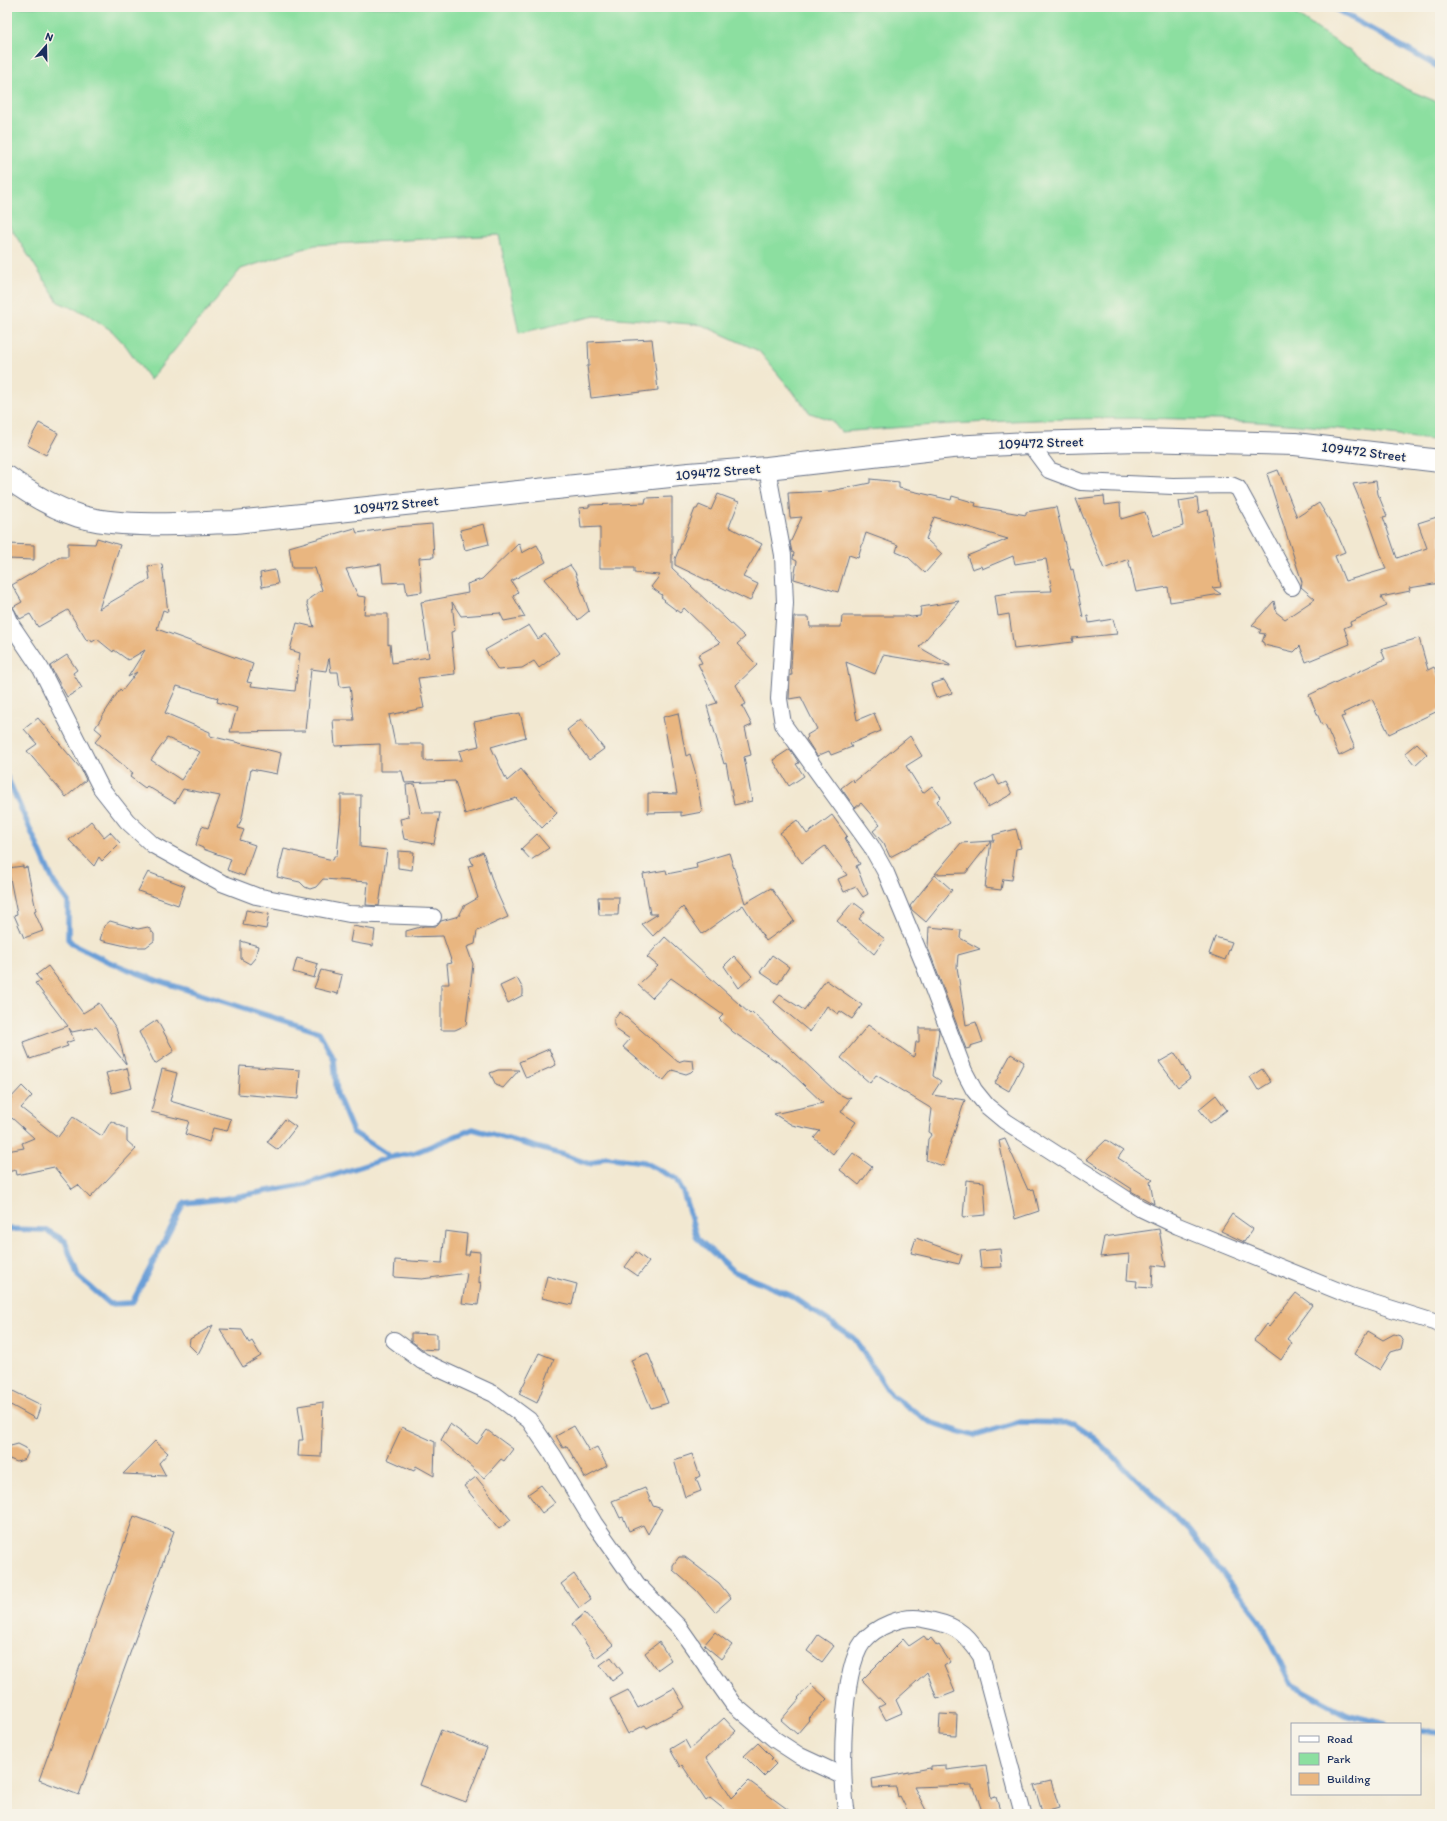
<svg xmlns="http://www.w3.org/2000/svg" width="1447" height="1821" font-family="Itim,sans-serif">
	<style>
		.green { fill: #8cdfa0; stroke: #54877f }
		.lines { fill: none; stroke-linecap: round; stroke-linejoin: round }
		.stream { stroke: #6a9fd7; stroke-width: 5.5 }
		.building { fill: #e9b680; fill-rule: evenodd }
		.street-casing { stroke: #667086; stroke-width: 18 }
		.secondary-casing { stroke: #667086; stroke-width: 24 }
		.street { stroke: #fff; stroke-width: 16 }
		.secondary { stroke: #fff; stroke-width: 22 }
		.labels { text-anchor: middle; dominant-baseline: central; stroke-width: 3; stroke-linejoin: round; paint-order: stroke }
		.street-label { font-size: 14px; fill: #1b2f5e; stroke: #f7f3e8 }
	</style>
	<rect width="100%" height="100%" fill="#f7f3e8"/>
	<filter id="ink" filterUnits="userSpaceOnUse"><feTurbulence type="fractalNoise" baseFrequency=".025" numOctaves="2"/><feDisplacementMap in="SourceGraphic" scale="8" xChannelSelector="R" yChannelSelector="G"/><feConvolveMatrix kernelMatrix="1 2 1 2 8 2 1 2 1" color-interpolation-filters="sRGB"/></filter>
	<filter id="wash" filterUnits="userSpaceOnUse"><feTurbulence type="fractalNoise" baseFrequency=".012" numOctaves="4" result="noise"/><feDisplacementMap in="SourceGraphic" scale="16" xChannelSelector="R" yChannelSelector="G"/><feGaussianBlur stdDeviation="0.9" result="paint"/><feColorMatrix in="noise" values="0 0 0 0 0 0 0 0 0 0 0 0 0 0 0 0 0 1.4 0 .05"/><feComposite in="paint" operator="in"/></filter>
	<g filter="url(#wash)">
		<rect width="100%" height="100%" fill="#f2e8d1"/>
		<!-- green -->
		<path class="green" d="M7 7H1285L1406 89 1440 103V441C1397 436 1354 430 1311 426 1155 412 997 419 841 432L831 420 810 413 759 351 702 325 595 316 519 333 499 235 315 245 241 269 150 380 126 346 112 331 87 314 58 302 7 222Z"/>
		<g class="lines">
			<!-- stream -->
			<g class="stream">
				<path d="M1332 7 1440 68"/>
				<path d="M7 777 54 883 68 902V939L73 944 109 962 156 980 319 1032 334 1059 337 1094 353 1132 391 1157 414 1153 473 1129 564 1155 590 1164 606 1157 644 1162 676 1179 683 1192 697 1238 733 1271 792 1296 855 1339 891 1395 930 1422 974 1436 1021 1422 1074 1423 1090 1434 1189 1531 1259 1619 1291 1684 1346 1714 1385 1724"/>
				<path d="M7 1229 46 1230 65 1241 78 1276 110 1304 132 1303 184 1203 223 1199 306 1184 391 1157"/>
				<path d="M1420 1731 1440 1733"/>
			</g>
		</g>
		<g id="blocks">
			<!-- building -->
			<g class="building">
				<path d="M652 339 658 390 591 398 587 366H589L588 342Z"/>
				<path d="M39 423 58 433 46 455 27 445Z"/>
				<path d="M1278 470 1297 517 1319 503 1336 531 1345 552 1335 556 1345 581 1386 569 1370 524 1353 484 1376 481 1378 494 1387 516 1383 517 1397 558 1427 548 1418 523 1437 517 1440 525V583L1409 588 1410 591 1381 597 1387 606 1350 622 1351 625 1344 628 1350 644 1306 662 1300 646 1294 652 1264 645V643L1262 642 1265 634 1259 633 1261 630 1252 625 1274 601 1276 612 1285 619 1315 599 1301 587 1302 582 1267 474Z"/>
				<path d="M870 479 899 482V488L951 500 952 496 976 503 975 506 1026 515V512L1056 507 1071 570 1073 569 1083 617 1088 616 1089 623 1113 619 1117 634 1072 638 1073 642 1014 649 1009 614 998 616 995 595 1016 592 1052 591 1046 559 1015 564 1013 556 982 569 981 566 972 569 967 556 1008 539 934 517 926 539 942 554 925 573 908 557 896 552 898 545 866 533 858 558 849 555 838 592 794 579 797 561 793 559 794 553 792 552 790 543 802 517 790 518 788 493 831 491 870 483Z"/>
				<path d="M718 494 739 502 729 527 762 544 743 577 758 584 750 601 675 565V559L695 509H697L699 505 711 510Z"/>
				<path d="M1104 496 1105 505 1120 503 1121 519 1145 512 1153 536 1183 526 1179 501 1197 498 1199 513 1208 510 1221 587 1212 588 1221 594 1170 602 1168 587 1136 592 1128 559 1104 569 1076 499Z"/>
				<path d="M672 497V568L745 637 737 644 757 665 736 685 746 704 742 706 752 725 745 728 751 755 744 757 752 801 734 805 726 763 724 764 707 706 717 703 698 664 702 663 698 655 720 643 684 608 680 613 664 601 665 600 661 597 662 595 651 587 660 575 634 573V568H600V527L581 528 579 508 589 507V505L645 503 646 498Z"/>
				<path d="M432 524 434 557 419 558 422 592 407 594 405 582 383 583 381 564 346 569 358 596 366 597 364 614H388V645L390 644 392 663 429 657 421 602 468 593 467 584 482 579 519 543 522 553 537 545 546 562 511 581 518 592 513 596 525 617 504 621 500 613 461 616 452 602 455 631 451 632 455 674 418 678 424 708 389 715 395 744H424V761L462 760 459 751 479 746 474 722 520 713 526 737 491 747 507 781 521 769 557 813 542 828 516 798 465 814 455 781 405 783 402 771H380V744L335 746 333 720H354L350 686 340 687 338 672H331L329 658 326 671 311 669 305 731 230 732 237 708 217 702 218 698 177 686 165 713 210 732V736L281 753 277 774 251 769 242 818 238 828 244 830 240 840 255 845 244 876 227 870 231 859 203 849V848L196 845 202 826 208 828 220 796 183 789 175 803 147 786 145 788 130 777 133 773 95 742 102 734 95 728 120 689 122 691 137 672 128 677 145 650 128 660 114 650 113 652 97 639 92 642 90 639 87 641 68 610 38 627 30 614 20 619 13 607 22 602 12 585 60 557H68V543L95 544 97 538 120 545 99 609 150 579 148 566 162 564 168 612 163 610 157 629 253 664 247 682 252 683 251 686 295 691 300 653 290 650 297 623 314 627 307 603 310 598 322 590 315 568H292L289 547 355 528 357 533 397 527ZM167 738 200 752 181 780 151 760Z"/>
				<path d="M484 524 489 544 465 550 460 530Z"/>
				<path d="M7 544 34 545V560L7 559Z"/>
				<path d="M570 565 575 572 589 611 578 620 544 579Z"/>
				<path d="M275 570 278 584 262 587 260 573Z"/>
				<path d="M959 601 919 647 950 665V666L883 655 875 674 846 662 857 720 874 713 881 731 850 744 852 747 831 755 829 751 817 756 806 739 808 737 807 735 817 729 801 697 789 699 790 675H792L791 667 794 617H809L810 627H841L842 616H908L911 617 920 616 921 607Z"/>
				<path d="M529 625 538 639 545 634 559 653 539 668 534 661 522 668 498 670 485 650Z"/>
				<path d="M1419 638 1428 670 1434 667 1440 679V710L1389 734 1372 699 1343 713 1345 716 1341 717 1355 748 1339 756 1325 724 1322 725 1309 695 1385 659 1381 649Z"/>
				<path d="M67 655 77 670 73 673 82 688 67 697 50 666Z"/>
				<path d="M944 680 952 693 936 698 931 684Z"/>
				<path d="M678 713 686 756 690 754 695 771 702 812 681 816V812L648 813V793L677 794 663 717Z"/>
				<path d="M38 718 81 769 86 780 66 797 27 751 37 744 24 729Z"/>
				<path d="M581 719 604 749 589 760 567 730Z"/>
				<path d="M910 736 922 756 906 766 923 793 932 786 941 797 937 801 950 823 917 843 890 857 884 844 873 831 880 825 861 803 855 808 841 788 853 779 854 782Z"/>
				<path d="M1417 743 1427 754 1415 765 1405 753Z"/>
				<path d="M790 749 799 763 796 764 804 776 789 786 773 760Z"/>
				<path d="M994 775 999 785 1006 782 1012 794 988 807 976 785Z"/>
				<path d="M415 784 422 813H440L434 844 404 839 400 819 409 817 406 785Z"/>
				<path d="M341 795H361L360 847 387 850 379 906 366 905 368 882 323 879 316 887 310 889 305 887 300 882 277 877 284 849 333 860 334 856H337L341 813Z"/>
				<path d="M832 815 847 836 845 838 860 864 856 866 868 894 863 897 856 887 844 892 838 879 847 875 825 846 802 863 780 833 797 820 807 834Z"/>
				<path d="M91 821 104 837 110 832 120 843 102 861 99 857 94 866 69 840Z"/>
				<path d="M1016 829 1021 848 1016 849 1012 880 1003 879 1001 890 985 888 991 841H994L993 835Z"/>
				<path d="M537 834 549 848 531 860 521 849Z"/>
				<path d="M991 841 966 873 935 874 961 843Z"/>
				<path d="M398 851 414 852 412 870 398 868Z"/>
				<path d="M483 852 494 886 508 917 477 931 475 944 467 947 473 964 466 1025 455 1030H441V984H449L447 964 452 963 443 936 406 937V931L424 926H437L441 921 459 916 464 906 478 898 468 866 473 865 470 858Z"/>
				<path d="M729 853 745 903 771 888 794 921 766 941 743 905 702 934 683 907 653 936 642 924 658 914H650L643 874 666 870 667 874 697 868 696 863Z"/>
				<path d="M23 866V868L27 867 36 910 34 911 43 931 24 938 14 915 17 914 8 868Z"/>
				<path d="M148 872 185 886 178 905 138 891Z"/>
				<path d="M935 875 952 890 926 922 912 910 910 906Z"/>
				<path d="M598 897H619L618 915H599Z"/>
				<path d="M853 902 865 911 859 919 885 939 874 954 837 921Z"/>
				<path d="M246 910 269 914 266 929 243 925Z"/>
				<path d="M110 921 138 929 148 927 154 934V941L146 947H130L100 940 104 926Z"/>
				<path d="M353 926 375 930 373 946 350 942Z"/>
				<path d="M929 927 961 930 960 938 980 949 958 955 957 967 966 1025 976 1022 983 1042 970 1046V1048L966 1049 928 948Z"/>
				<path d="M665 937 750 1014 752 1012 837 1093 847 1098 851 1097 841 1112 856 1122 833 1154 814 1138 820 1131 792 1125 774 1114 823 1103 785 1067 733 1032 719 1019 723 1015 671 978 652 998 638 985 658 966 647 957Z"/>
				<path d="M1215 937 1232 942 1225 960 1209 954Z"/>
				<path d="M241 941 258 946 255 958 250 964 241 959Z"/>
				<path d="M772 955 789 967 778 984 760 972Z"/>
				<path d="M734 956 752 976 739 988 724 966Z"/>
				<path d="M297 958 318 964 314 978 293 972Z"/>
				<path d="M48 966 83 1013 99 1003 116 1028 126 1064 96 1027 72 1032 69 1028 74 1040 66 1043 68 1046 30 1059 23 1042 68 1026 35 983 41 981 36 975Z"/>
				<path d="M321 970 342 975 338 994 314 988Z"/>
				<path d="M517 978 523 989V995L508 1003 500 986Z"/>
				<path d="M826 980 862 1005 852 1019 840 1011 838 1014 827 1006 810 1032 774 1002 780 995 804 1010Z"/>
				<path d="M620 1012 678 1062 684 1060 693 1061 694 1069 691 1072 686 1074 672 1070 663 1081 623 1047 630 1039 617 1030 614 1025V1019Z"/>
				<path d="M157 1020 174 1051 155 1064 139 1032Z"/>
				<path d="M868 1025 914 1057 916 1042H919V1028H938L939 1031 933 1076 941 1081 932 1095 965 1100 943 1166 926 1160 928 1139 932 1134 929 1132 932 1109 876 1075 870 1083 841 1058Z"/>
				<path d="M549 1049 556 1065 526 1078 519 1062Z"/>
				<path d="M1175 1053 1190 1078 1178 1087 1159 1062Z"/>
				<path d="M1011 1054 1024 1062 1009 1091 995 1083Z"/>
				<path d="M240 1066 300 1070 298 1099 238 1094Z"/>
				<path d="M127 1068 132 1088 112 1093 106 1073Z"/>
				<path d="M162 1069 177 1073 170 1101 231 1119 227 1131 213 1128 209 1142 185 1134 189 1121 151 1112Z"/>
				<path d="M1262 1069 1271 1082 1258 1090 1250 1077Z"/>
				<path d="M498 1070H519L503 1088 496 1085 490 1073Z"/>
				<path d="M22 1086 32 1096 21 1108 58 1137 73 1117 102 1136 111 1121 127 1129V1141L136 1149 90 1198 78 1185 72 1189 54 1167 17 1175 16 1170 7 1172V1151L24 1148 22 1143 34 1138 12 1118 7 1123V1098L9 1100Z"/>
				<path d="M1216 1095 1227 1110 1210 1123 1199 1109Z"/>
				<path d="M285 1119 296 1127 278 1150 267 1142Z"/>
				<path d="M1005 1139 1028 1190 1034 1189 1039 1211 1015 1219 999 1141Z"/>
				<path d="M1106 1140 1123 1151 1118 1158 1153 1180 1150 1182 1154 1204 1131 1191 1132 1189 1086 1159Z"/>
				<path d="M853 1153 872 1167 859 1185 840 1170Z"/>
				<path d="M966 1180 984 1182 986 1215 963 1217Z"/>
				<path d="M1232 1214 1253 1229 1244 1242 1221 1231Z"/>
				<path d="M1159 1229 1166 1267 1153 1265 1152 1288 1136 1287 1137 1281 1127 1280 1129 1254 1100 1257 1104 1237Z"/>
				<path d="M445 1231 467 1234 465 1255H469L470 1251 480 1252 479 1283 481 1282 478 1305 462 1303 467 1273 422 1279 394 1277 395 1260 442 1263Z"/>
				<path d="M916 1238 962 1255 959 1264 911 1253Z"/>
				<path d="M1000 1249 1002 1267 981 1268 979 1251Z"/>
				<path d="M636 1252 649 1262 638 1276 625 1267Z"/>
				<path d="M547 1276 577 1284 572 1305 542 1298Z"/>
				<path d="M1296 1293 1312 1305 1287 1339 1292 1343 1281 1360 1254 1340 1266 1324 1269 1327Z"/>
				<path d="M213 1325 198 1354 189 1345 190 1339Z"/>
				<path d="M220 1329 242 1330 249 1343 252 1341 261 1356 243 1367Z"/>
				<path d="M1368 1331 1383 1340 1394 1334 1400 1336 1403 1341 1401 1349 1391 1352 1380 1370 1354 1354Z"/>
				<path d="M411 1333 437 1334V1350L422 1349 411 1341Z"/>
				<path d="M539 1353 554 1359 537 1403 519 1394Z"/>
				<path d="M648 1353 668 1403 651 1408 631 1360Z"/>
				<path d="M7 1388 41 1405 36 1419 7 1403Z"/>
				<path d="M323 1402 321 1457 298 1456 299 1440H303L298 1406Z"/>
				<path d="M450 1424 477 1444 487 1430 513 1449 504 1461 501 1459 484 1478 441 1440Z"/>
				<path d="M574 1426 589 1451 597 1447 607 1466 585 1478 567 1446 563 1448 556 1436Z"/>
				<path d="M402 1427 435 1442 434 1476 416 1466 414 1471 387 1459Z"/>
				<path d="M155 1441 168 1453 159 1463 166 1476 123 1474Z"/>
				<path d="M18 1444 26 1448 28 1453 25 1459 17 1462 7 1458V1447Z"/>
				<path d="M692 1454 700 1476 696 1478 701 1491 685 1497 674 1460Z"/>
				<path d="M476 1477 511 1520 499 1529 464 1486Z"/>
				<path d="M541 1485 555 1503 542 1513 528 1494Z"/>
				<path d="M645 1488 653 1506 662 1509 648 1534 643 1525 629 1531 623 1517 620 1518 612 1501Z"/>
				<path d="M134 1516 174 1531 79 1795 39 1780Z"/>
				<path d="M679 1557H685L719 1583 731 1598 715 1612 696 1590 673 1570V1565Z"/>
				<path d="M574 1574 591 1599 579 1608 561 1584Z"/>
				<path d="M585 1613 613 1645 596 1658 572 1624Z"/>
				<path d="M715 1632 732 1645 721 1659 704 1645Z"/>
				<path d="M818 1635 834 1646 822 1662 807 1651Z"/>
				<path d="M924 1636 928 1641 931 1638 937 1646 939 1645 950 1662 944 1666 955 1692 937 1699 927 1672 896 1700 902 1713 886 1720 879 1707 885 1704 862 1680 903 1639 909 1646Z"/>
				<path d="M659 1642 671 1660 657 1670 645 1653Z"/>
				<path d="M611 1657 623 1673 612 1681 600 1665Z"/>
				<path d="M811 1684 827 1699 808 1719 809 1720 797 1734 781 1720 799 1699 798 1698Z"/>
				<path d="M674 1688 685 1707 647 1728 645 1725 628 1734 610 1699 628 1690 638 1708Z"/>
				<path d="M940 1714 957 1715 956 1736 939 1735Z"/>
				<path d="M724 1718 736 1731 706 1758 732 1798 749 1781 794 1814H730L710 1798 706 1801 682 1765 680 1767 670 1749 685 1740 690 1749Z"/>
				<path d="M441 1730 487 1748 466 1802 420 1785Z"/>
				<path d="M758 1743 773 1758 771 1759 776 1764 764 1776 744 1756Z"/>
				<path d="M946 1765V1770L986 1765 991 1798 996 1797 1001 1814H983L974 1788H972V1785L914 1787 928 1814H909L900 1796 898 1797 896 1787 873 1788 872 1779 930 1768 931 1770V1766Z"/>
				<path d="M1051 1781 1059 1807 1042 1812 1034 1785Z"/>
			</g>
		</g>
	</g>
	<g filter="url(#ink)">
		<use href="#blocks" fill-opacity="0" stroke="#667086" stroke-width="1"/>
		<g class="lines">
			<defs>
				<g id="street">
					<path d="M1029 443 1049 470 1081 482 1173 486 1231 485 1238 488 1292 587"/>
					<path d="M767 468 783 555 785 603 779 699 783 724 871 846 886 873 923 962 964 1071 974 1090 987 1106 1005 1121 1140 1208 1178 1226 1351 1296 1440 1324"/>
					<path d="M7 614 12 626 41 669 101 788 127 821 153 845 222 883 256 896 349 914 433 917"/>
					<path d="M394 1340 422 1361 494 1394 529 1420 553 1455 594 1523 637 1584 679 1627 733 1704 774 1739 800 1756 843 1776"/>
					<path d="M847 1814C840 1779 841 1670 863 1642 876 1626 903 1615 923 1619 953 1624 964 1630 981 1656L1023 1814"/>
				</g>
				<path id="secondary" d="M7 477C29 493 54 508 79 516 123 529 189 523 235 522L689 474 767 468 952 447 1029 443 1139 440 1295 444 1440 461"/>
			</defs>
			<!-- street casing -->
			<use href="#street" class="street-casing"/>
			<!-- secondary casing -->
			<use href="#secondary" class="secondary-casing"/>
			<!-- street -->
			<use href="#street" class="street"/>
			<!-- secondary -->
			<use href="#secondary" class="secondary"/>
		</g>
	</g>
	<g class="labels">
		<!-- street labels -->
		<g class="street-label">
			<text transform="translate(1041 443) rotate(-2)">109472 Street</text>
			<text transform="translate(1364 452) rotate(7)">109472 Street</text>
			<text transform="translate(718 472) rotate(-5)">109472 Street</text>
			<text transform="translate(396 505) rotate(-6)">109472 Street</text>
		</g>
	</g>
	<!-- margin -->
	<rect width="1447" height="1821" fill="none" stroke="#f7f3e8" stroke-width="24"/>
	<!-- legend -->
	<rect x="1291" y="1723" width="130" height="72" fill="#f7f3e8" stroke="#9fa5b1"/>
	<rect x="1299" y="1736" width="20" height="6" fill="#ffffff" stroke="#9fa5b1"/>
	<text x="1327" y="1743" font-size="12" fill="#1b2f5e">Road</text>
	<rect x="1299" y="1753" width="20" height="12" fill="#8cdfa0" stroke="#9fa5b1"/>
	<text x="1327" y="1763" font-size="12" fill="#1b2f5e">Park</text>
	<rect x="1299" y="1773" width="20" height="12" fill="#e9b680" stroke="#9fa5b1"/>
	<text x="1327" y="1783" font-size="12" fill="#1b2f5e">Building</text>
	<!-- north arrow -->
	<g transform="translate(46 46) rotate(20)" stroke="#f7f3e8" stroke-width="3" paint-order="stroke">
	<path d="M0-3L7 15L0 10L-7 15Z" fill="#1b2f5e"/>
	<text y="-6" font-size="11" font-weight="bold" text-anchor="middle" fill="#1b2f5e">N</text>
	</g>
</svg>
